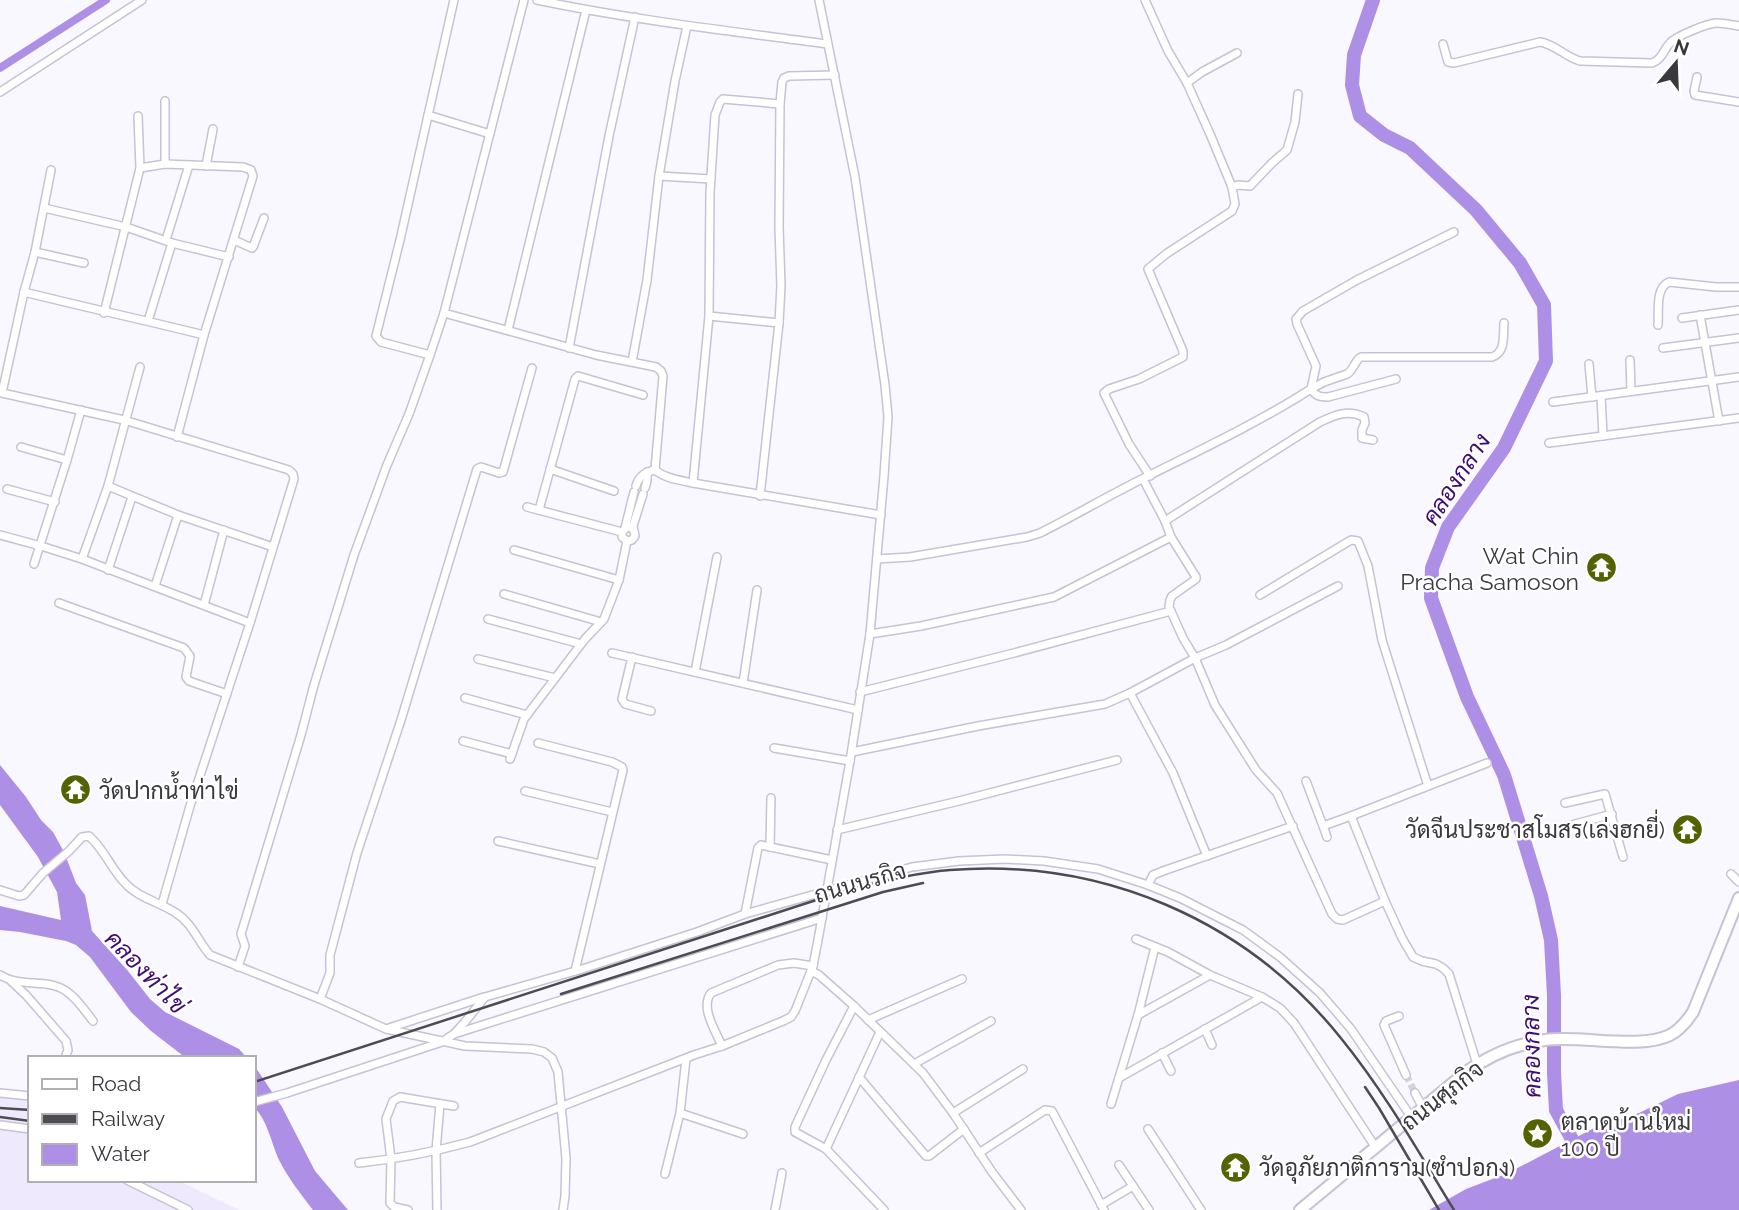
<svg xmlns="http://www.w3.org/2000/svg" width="1739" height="1210" font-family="Raleway,Sarabun,sans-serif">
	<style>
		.built { fill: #efe9fe }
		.water { fill: #ad90e5 }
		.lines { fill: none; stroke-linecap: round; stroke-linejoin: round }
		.canal { stroke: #ad90e5; stroke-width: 8 }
		.river { stroke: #ad90e5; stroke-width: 14 }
		.minor-tunnel { stroke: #d3d1d9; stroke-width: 7; stroke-dasharray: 7 3.5; stroke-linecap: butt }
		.minor-casing { stroke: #c7c2d4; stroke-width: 10 }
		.secondary-casing { stroke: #c7c2d4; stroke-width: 14 }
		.minor { stroke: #fff; stroke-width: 7 }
		.secondary { stroke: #fff; stroke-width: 10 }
		.rail { stroke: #4e4c53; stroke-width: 2.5 }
		.labels { text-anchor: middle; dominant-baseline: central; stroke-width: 5; stroke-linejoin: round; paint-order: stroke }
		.poi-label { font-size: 23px; fill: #3a383f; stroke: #fff; text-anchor: start }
		.street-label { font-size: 23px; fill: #3a383f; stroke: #fff }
		.water-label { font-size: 24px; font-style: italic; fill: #3f0d72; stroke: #fff }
	</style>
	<rect width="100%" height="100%" fill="#f9f7ff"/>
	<!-- built -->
	<g class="built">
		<path d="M0 1096 30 1100V1124L0 1121Z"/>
		<path d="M0 1128 30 1131V1180H177L239 1210H0Z"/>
	</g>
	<!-- water -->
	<g class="water">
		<path d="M0 765 26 797 41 820 53 832 64 852 76 883 85 895 92 931 128 971 150 999 165 1012 239 1049 247 1058H186L151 1031 131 1012 90 957 76 945 66 941 20 932 0 930V906L61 920 57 892 38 857 0 805Z"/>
		<path d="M254 1065 282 1107 315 1171 348 1210H313C300 1193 288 1178 278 1158 271 1141 267 1120 254 1107Z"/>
		<path d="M1739 1080V1210H1429L1466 1189 1508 1173 1594 1128 1639 1113 1678 1094Z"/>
	</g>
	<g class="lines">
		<!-- canal -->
		<path class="canal" d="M0 68 106 0"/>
		<!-- river -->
		<path class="river" d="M1373 0 1354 55 1352 85 1360 116 1384 135 1410 148 1476 210 1520 263 1544 305 1546 361 1504 448 1448 527 1432 568 1431 598 1467 697 1504 775 1541 896 1551 940 1554 995V1073L1556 1110 1581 1156"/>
		<!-- minor-tunnel -->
		<path class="minor-tunnel" d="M1406 1075 1415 1093"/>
		<defs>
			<g id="minor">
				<path d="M454 0 400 240 376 336 381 342 430 355 444 313 596 355 656 367 661 371 663 376 655 470C666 479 680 480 693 483L881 515"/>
				<path d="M537 0C633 20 730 31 827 44"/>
				<path d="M1145 0 1168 51 1187 83 1210 134 1232 187"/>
				<path d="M1443 44 1448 62 1454 63 1540 42C1555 44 1565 57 1580 61L1652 63C1663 59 1663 50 1670 43 1676 36 1708 23 1717 23 1724 23 1732 25 1739 26"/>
				<path d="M1697 77 1694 91 1695 95 1739 102"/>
				<path d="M1187 83 1202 72 1237 53"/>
				<path d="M0 92 142 0"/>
				<path d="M428 115 490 134"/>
				<path d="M138 116 140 168"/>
				<path d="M165 164V101"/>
				<path d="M206 166 213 129"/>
				<path d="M659 176 711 179"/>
				<path d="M44 208 126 227 172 243 229 257"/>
				<path d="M166 240 189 165"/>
				<path d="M234 240 252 248 253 247 264 218"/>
				<path d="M35 252 84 263"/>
				<path d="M24 292 35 252 51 170"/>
				<path d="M104 313 140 168 165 164 243 167 251 170 253 176 204 335 177 437"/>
				<path d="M444 313 524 0"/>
				<path d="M1700 315 1719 421"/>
				<path d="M709 316 779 323"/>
				<path d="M1682 318 1739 310"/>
				<path d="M148 321 172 243"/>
				<path d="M1658 325C1659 311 1655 288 1669 282L1716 287H1739"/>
				<path d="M508 330 586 10"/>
				<path d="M569 348 609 136 635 17"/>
				<path d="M1663 348 1739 338"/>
				<path d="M1630 360 1631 391"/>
				<path d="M632 362 647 280 659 176 675 81 687 26"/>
				<path d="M1589 364 1592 397"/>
				<path d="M1396 379 1328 397C1319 397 1316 396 1311 389L1324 382 1347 374C1354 370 1354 361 1361 357H1492C1506 352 1503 336 1504 323"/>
				<path d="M1601 396 1603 436"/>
				<path d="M1553 402 1739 377"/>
				<path d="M1549 443 1739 418"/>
				<path d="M21 447 67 460"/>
				<path d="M550 469 614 491"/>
				<path d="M1150 476 1129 444 1104 393 1109 389 1139 379 1183 357V351L1148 269 1166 254 1232 211 1235 204 1232 187 1238 185 1250 186 1272 163 1287 150 1295 122 1298 94"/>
				<path d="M1143 479 1165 521 1171 537 1196 577V579L1172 596 1170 600 1169 607 1183 638 1195 658 1215 705 1256 770 1277 793 1332 914 1337 919 1343 920 1385 901"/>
				<path d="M693 483 709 316 710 192 715 115 720 102 723 99 780 104"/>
				<path d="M108 486 178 515 273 547"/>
				<path d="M636 486C639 476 645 472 655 470"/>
				<path d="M645 488 647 481V472"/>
				<path d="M7 489 55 502"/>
				<path d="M760 496 779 323 781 286 779 227 780 104 782 82 784 78 789 76 835 75"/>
				<path d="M527 507 622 532"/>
				<path d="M539 510 575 379 578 376 643 395"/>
				<path d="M1165 521 1320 422C1335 415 1348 409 1364 417L1365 423 1362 430V438L1373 440"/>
				<path d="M625 528 634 492"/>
				<path d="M0 535 41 546 82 559 250 623"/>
				<path d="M627 541 632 540 635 536 633 526 643 494"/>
				<path d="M514 550 619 580"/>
				<path d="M82 559 108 486 140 367"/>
				<path d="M877 559 910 557 1027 537 1040 533C1074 516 1106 497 1140 480 1198 451 1256 424 1311 389L1316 366 1297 324 1296 319 1303 311 1357 280 1454 232"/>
				<path d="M34 564 67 460 81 410"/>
				<path d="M108 570 132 497"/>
				<path d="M155 586 178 515"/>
				<path d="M504 594 601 622"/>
				<path d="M1260 595 1351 540 1358 541 1368 566 1382 640 1428 786"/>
				<path d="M59 603 184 648 190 656 186 677 189 681 227 694"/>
				<path d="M204 605 224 530"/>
				<path d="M488 619 581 644"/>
				<path d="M870 634 921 626 1054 597 1171 537"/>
				<path d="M612 653 858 710"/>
				<path d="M632 657 622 699 625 704 651 711"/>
				<path d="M478 659 555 678"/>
				<path d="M695 672 717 557"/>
				<path d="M743 683 757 590"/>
				<path d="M860 692 1014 653 1171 611"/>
				<path d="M1130 693 1173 773 1207 856"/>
				<path d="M465 698 527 715"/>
				<path d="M463 741 512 754"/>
				<path d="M538 743 612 762 622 767 623 770 575 971"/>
				<path d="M774 748 850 761"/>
				<path d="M852 752 978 726 1105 704 1130 693 1195 658 1226 645 1338 586"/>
				<path d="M510 759 524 719 585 639 604 619 619 580 627 541 622 537V532L627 527 632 528"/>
				<path d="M1306 781 1323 826 1351 816"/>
				<path d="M525 791 612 812"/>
				<path d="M1565 803 1605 794 1623 857"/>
				<path d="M1323 826 1327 837"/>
				<path d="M837 830 959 801 1117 760"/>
				<path d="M1553 830 1612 814"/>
				<path d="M498 841 600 864"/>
				<path d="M770 847 771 798"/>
				<path d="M1731 874 1739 882"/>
				<path d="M1148 885 1153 875 1163 871 1293 826"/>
				<path d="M0 890 19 896 24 895 43 873 69 851 82 837 89 836C105 850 111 869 125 883 138 898 160 902 176 913 192 923 198 941 210 955L320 999 386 1029 465 1046 532 1049 544 1052 552 1058 558 1072 566 1158 565 1196 563 1210"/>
				<path d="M162 904 190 806 250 623 294 479 293 474 289 470 124 420 2 393 24 292C84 307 144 320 204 335"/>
				<path d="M745 914 758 848 761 845 832 860"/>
				<path d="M1136 939 1168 952 1210 975 1262 997 1280 1008 1294 1023 1376 1148"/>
				<path d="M238 967 245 946 241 934 301 735 314 685 354 555 387 465 409 414 430 355"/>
				<path d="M811 971 819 975 854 1006 923 1073 953 1113 992 1172 1021 1210"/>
				<path d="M0 975C20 988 48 978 66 991 77 998 85 1011 93 1021"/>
				<path d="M11 981 26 995 66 1041 68 1050 65 1058"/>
				<path d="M320 999 330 973V955L357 853 401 720 477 469 481 467 499 473 503 472 532 368"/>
				<path d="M854 1006 826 1060 795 1127V1132L826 1149 884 1210"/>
				<path d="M1138 1015 1210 975"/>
				<path d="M1399 1016 1386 1021 1384 1025 1406 1075"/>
				<path d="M868 1020 962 979"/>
				<path d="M389 1028 484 997"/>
				<path d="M1205 1029 1212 1045"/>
				<path d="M454 1034 822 918"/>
				<path d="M722 1046C715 1030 700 1007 711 993L778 965 794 963 813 966"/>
				<path d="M1162 1053 1171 1071"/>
				<path d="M914 1064 991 1021"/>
				<path d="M1477 1064 1449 974 1443 968 1436 964 1422 961 1413 957 1402 938 1385 901 1351 816 1487 763"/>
				<path d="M859 1077 926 1156H929L964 1129"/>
				<path d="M1119 1078 1262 997"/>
				<path d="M0 1093 30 1096"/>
				<path d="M1415 1093 1423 1108"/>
				<path d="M254 1102 287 1093 442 1042 454 1034 465 1022 485 997 579 970 697 932 745 914 912 867 959 861 1005 859 1044 861 1098 869 1148 885 1180 898 1243 930 1280 957 1320 993 1351 1029 1412 1118"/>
				<path d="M1111 1104 1138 1015 1155 947"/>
				<path d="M680 1113 743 1134"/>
				<path d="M953 1113 1023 1069"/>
				<path d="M0 1125 30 1129"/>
				<path d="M1148 1129 1201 1210"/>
				<path d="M826 1149 880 1032"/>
				<path d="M979 1153 1045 1110 1052 1111 1104 1210"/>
				<path d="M359 1163C397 1159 433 1152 470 1142L694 1055 722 1046 783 1021 791 1017 795 1011 813 966 818 940 850 761 870 634 884 476 888 417 885 385 855 177 819 0"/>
				<path d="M665 1174 680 1113 686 1059"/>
				<path d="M127 1180 188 1210"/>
				<path d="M1133 1186 1149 1210"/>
				<path d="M1101 1205 1133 1186 1119 1165"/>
				<path d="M408 1210 394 1207 390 1203 391 1159 386 1119 393 1101 400 1097 454 1106"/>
				<path d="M437 1210 436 1151 440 1104"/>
				<path d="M775 1210 782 1173"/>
			</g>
			<path id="secondary" d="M1300 1210 1465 1073C1488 1056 1516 1044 1545 1040 1581 1035 1640 1050 1670 1035 1680 1030 1687 1021 1693 1012L1739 898"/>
		</defs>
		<!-- minor casing -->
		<use href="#minor" class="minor-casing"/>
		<!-- secondary casing -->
		<use href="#secondary" class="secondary-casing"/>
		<!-- minor -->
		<use href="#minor" class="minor"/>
		<!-- secondary -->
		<use href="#secondary" class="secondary"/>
		<!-- rail -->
		<g class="rail">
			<path d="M561 994 883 892 923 883"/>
			<path d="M254 1082 841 892C877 882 913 873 950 870 1101 858 1245 919 1340 1037 1384 1091 1418 1151 1454 1210"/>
			<path d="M1365 1087 1379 1108 1439 1210"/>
			<path d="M0 1108 30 1110"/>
			<path d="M0 1117 30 1121"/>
		</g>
	</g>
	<!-- icons -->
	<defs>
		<symbol id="temple-disc" viewBox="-11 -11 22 22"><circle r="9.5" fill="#546203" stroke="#fff"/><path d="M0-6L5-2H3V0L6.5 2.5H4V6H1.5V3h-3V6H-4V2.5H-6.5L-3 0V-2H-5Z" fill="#fff"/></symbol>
		<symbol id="sight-disc" viewBox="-11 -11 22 22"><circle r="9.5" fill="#546203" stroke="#fff"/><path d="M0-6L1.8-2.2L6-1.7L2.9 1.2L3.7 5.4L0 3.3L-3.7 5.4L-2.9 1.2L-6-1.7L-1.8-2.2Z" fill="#fff"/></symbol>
	</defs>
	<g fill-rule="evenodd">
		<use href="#temple-disc" x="1584" y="550" width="35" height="35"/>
		<use href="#temple-disc" x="58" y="772" width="35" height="35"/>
		<use href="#temple-disc" x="1670" y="812" width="35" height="35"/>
		<use href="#sight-disc" x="1520" y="1116" width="35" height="35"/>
		<use href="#temple-disc" x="1218" y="1150" width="35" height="35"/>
	</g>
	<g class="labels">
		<!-- poi labels -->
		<g class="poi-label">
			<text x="1579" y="555" text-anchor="end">Wat Chin<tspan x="1579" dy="26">Pracha Samoson</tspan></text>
			<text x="99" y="790">วัดปากน้ำท่าไข่</text>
			<text x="1665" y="829" text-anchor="end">วัดจีนประชาสโมสร(เล่งฮกยี่)</text>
			<text x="1561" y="1121">ตลาดบ้านใหม่<tspan x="1561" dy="26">100 ปี</tspan></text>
			<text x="1259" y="1167">วัดอุภัยภาติการาม(ซำปอกง)</text>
		</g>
		<!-- street labels -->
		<g class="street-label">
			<text transform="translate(860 882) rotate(-16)">ถนนนรกิจ</text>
			<text transform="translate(1442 1095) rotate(-38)">ถนนศุภกิจ</text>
		</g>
		<!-- water labels -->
		<g class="water-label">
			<text transform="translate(1456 479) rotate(-57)">คลองกลาง</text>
			<text transform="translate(146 972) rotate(46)">คลองท่าไข่</text>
			<text transform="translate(1531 1046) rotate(-91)">คลองกลาง</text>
		</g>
	</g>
	<!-- legend -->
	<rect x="28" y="1056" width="228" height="126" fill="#ffffff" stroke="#b0afb2" stroke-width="2"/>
	<rect x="42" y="1079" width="35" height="10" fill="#ffffff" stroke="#b0afb2" stroke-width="2"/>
	<text x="91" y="1091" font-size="21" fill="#3a383f">Road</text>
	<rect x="42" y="1114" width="35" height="10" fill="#4e4c53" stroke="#b0afb2" stroke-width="2"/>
	<text x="91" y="1126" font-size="21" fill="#3a383f">Railway</text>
	<rect x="42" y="1144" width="35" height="21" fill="#ad90e5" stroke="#b0afb2" stroke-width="2"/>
	<text x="91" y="1161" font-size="21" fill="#3a383f">Water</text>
	<!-- north arrow -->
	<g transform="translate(1676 63) rotate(19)" stroke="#ffffff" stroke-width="5" paint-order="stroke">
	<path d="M0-5L12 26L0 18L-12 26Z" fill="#3a383f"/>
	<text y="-10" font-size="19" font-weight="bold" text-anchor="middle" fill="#3a383f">N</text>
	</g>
</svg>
